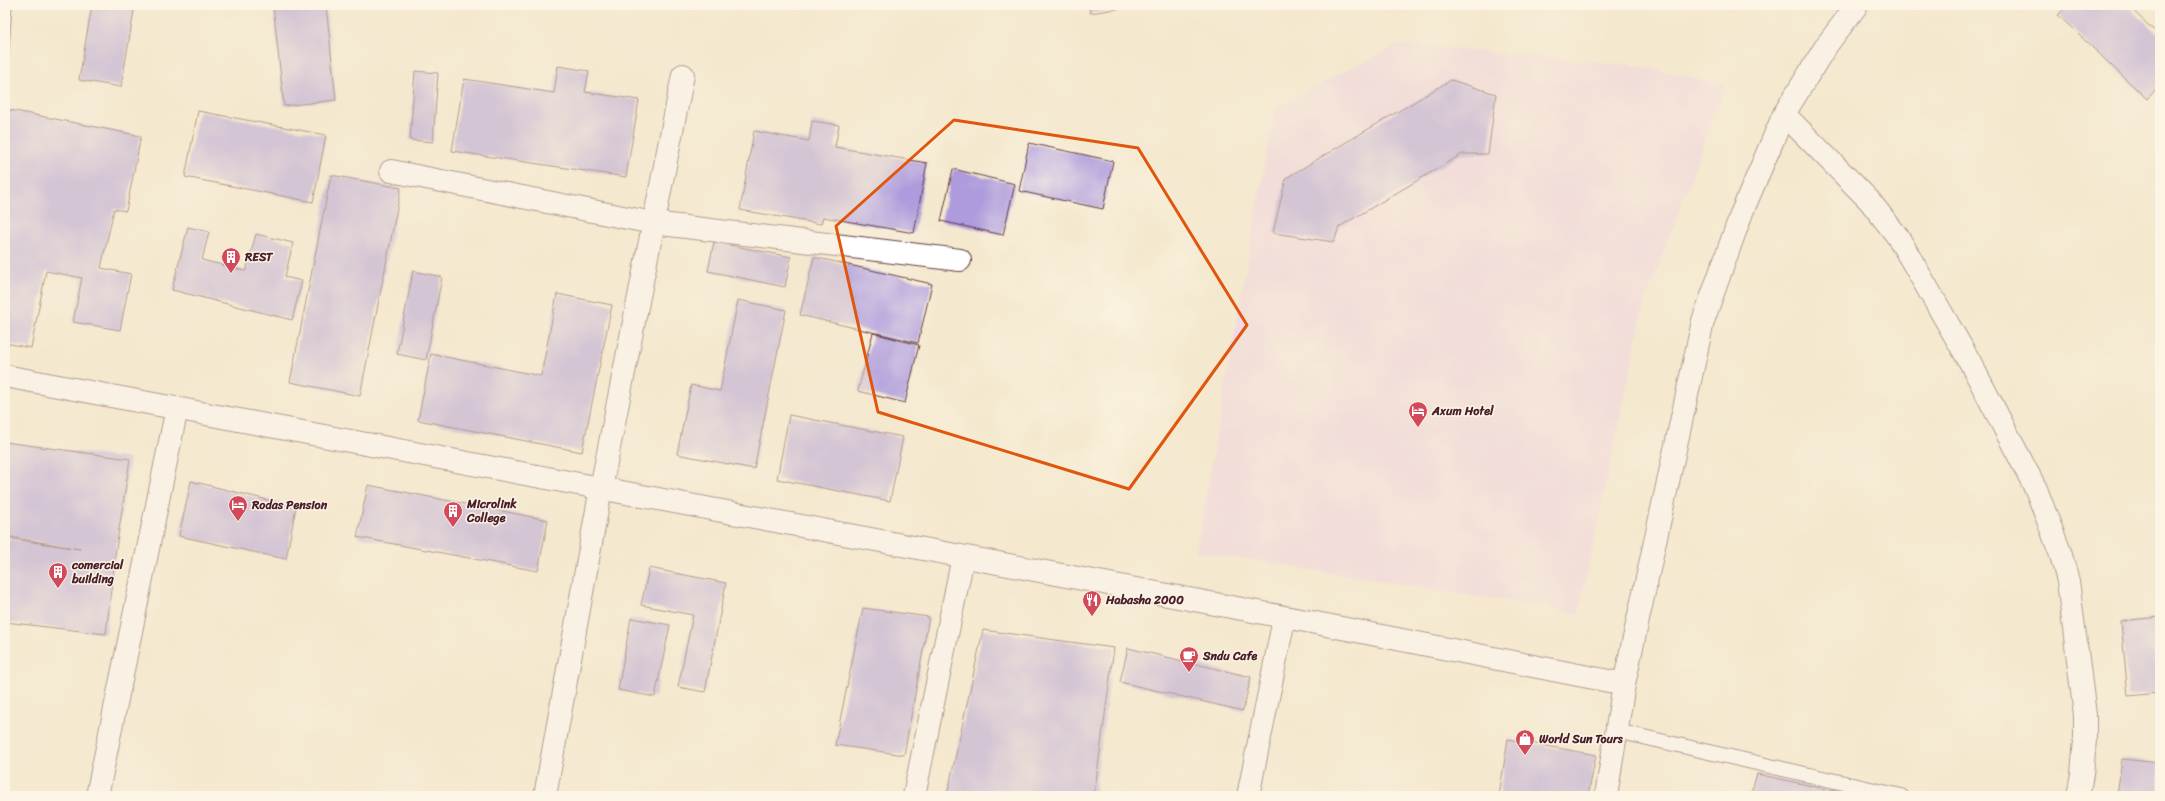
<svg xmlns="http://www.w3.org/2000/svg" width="2165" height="801" font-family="Sriracha,sans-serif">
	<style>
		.built { fill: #efd0e6 }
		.building { fill: #ad9bdd }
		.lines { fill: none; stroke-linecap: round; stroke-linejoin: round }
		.service-casing { stroke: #643d43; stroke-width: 16 }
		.minor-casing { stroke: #643d43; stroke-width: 24 }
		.tertiary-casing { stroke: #643d43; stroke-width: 24 }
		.service { stroke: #fff; stroke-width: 14 }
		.minor { stroke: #fff; stroke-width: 22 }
		.tertiary { stroke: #fff; stroke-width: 22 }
		.marked { fill: none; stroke: #e0560e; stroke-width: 3; stroke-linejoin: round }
		.labels { text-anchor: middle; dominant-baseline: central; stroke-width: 3; stroke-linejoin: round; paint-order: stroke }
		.poi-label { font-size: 12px; font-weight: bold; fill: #4a1f2b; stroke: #fcf5e5; text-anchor: start }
	</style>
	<rect width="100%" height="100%" fill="#fcf5e5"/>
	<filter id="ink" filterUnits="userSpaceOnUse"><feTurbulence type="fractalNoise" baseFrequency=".025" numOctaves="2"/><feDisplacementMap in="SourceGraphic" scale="8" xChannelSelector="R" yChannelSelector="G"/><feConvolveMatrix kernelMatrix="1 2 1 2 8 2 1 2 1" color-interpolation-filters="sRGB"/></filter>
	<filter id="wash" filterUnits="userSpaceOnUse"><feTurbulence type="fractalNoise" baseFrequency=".012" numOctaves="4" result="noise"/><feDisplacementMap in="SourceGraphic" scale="16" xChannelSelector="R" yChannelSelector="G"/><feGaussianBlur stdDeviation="0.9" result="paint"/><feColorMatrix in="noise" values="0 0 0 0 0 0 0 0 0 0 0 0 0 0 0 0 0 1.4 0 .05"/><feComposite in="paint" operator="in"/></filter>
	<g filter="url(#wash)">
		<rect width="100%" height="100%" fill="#f4e8ce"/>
		<!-- built -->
		<path class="built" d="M1399 44 1639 66 1725 85 1644 306 1579 613 1196 551 1275 107Z"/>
		<g id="blocks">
			<!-- building -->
			<g class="building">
				<path d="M5 5H12L6 95H5Z"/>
				<path d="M92 5H135L121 87 79 80Z"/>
				<path d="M273 5H326L336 100 284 106Z"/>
				<path d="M1089 5H1136V6L1090 13Z"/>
				<path d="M2068 5H2127L2160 36V85L2147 99 2058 15Z"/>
				<path d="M558 66 589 71 585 92 639 100 626 177 452 151 464 79 554 93Z"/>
				<path d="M415 71 438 73 433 142 410 140Z"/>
				<path d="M1451 80 1496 94 1488 154H1462L1339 227 1334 242 1273 233 1286 178Z"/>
				<path d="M5 109 141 136 126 211 114 209 101 268 131 274 120 330 73 322 82 278 46 271 31 348 5 343Z"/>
				<path d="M198 111 326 135 313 202 185 177Z"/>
				<path d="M812 121 839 125 835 147 927 163 914 233 823 217 821 224 740 210 754 131 809 141Z"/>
				<path d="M1029 143 1113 161 1103 209 1019 191Z"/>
				<path d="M953 169 1015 184 1003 235 941 221Z"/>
				<path d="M331 175 401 188 360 396 290 382Z"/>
				<path d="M188 227 209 232 202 260 246 271 256 234 293 243 285 277 302 281 292 320 172 290Z"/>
				<path d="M714 242 791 257 785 287 708 271Z"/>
				<path d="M814 257 932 284 918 343 800 315Z"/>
				<path d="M413 271 442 277 426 360 397 354Z"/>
				<path d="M557 294 612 305 582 452 418 420 431 354 541 376Z"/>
				<path d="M738 300 786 310 754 469 677 454 691 385 720 391Z"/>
				<path d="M873 333 919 345 905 403 858 391Z"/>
				<path d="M789 415 903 437 890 501 777 479Z"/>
				<path d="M5 442 130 459 115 555 106 634 5 622V538L80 549 5 536Z"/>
				<path d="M191 481 296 507 286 559 179 536Z"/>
				<path d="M368 485 548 520 538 571 357 537Z"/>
				<path d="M649 568 726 583 705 692 678 687 693 615 641 605Z"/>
				<path d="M863 608 929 617 904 755 835 745Z"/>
				<path d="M2160 617V693L2128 696 2121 621Z"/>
				<path d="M631 618 670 625 655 697 618 690Z"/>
				<path d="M983 630 1114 648 1094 796H947Z"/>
				<path d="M1128 648 1251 677 1243 711 1120 682Z"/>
				<path d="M1508 739 1596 755 1588 796H1499Z"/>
				<path d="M2122 759 2160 763V796H2117Z"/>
				<path d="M1757 774 1853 795V796H1750Z"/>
			</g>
		</g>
	</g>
	<g filter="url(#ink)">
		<use href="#blocks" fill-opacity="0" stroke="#643d43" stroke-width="1"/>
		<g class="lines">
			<defs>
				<path id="service" d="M1617 731 1901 796"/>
				<g id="minor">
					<path d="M1784 114 1869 200 1898 237 1970 362 2036 489 2061 555 2068 581 2085 715V740L2082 774 2078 796"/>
					<path d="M391 171 653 223 960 260"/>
					<path d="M601 488 683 75"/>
					<path d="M97 796 177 408"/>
					<path d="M914 796 963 557"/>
					<path d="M1248 796 1284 619"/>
					<path d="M1606 796 1624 684"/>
				</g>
				<g id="tertiary">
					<path d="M5 376 1311 622 1624 684 1703 321 1742 212 1784 114 1826 46 1857 5"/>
					<path d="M545 796 601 488"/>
				</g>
			</defs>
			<!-- service casing -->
			<use href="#service" class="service-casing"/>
			<!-- minor casing -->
			<use href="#minor" class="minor-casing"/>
			<!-- tertiary casing -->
			<use href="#tertiary" class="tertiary-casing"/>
			<!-- service -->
			<use href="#service" class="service"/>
			<!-- minor -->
			<use href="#minor" class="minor"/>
			<!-- tertiary -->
			<use href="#tertiary" class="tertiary"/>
		</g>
	</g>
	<!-- marked area -->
	<path d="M0 0H2165V801H0ZM954 120 1138 148 1247 325 1129 489 878 412 836 226Z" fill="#f4e8ce" fill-opacity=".55" fill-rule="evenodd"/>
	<path class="marked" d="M954 120 1138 148 1247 325 1129 489 878 412 836 226Z"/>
	<!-- icons -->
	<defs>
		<symbol id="building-pin" viewBox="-11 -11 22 30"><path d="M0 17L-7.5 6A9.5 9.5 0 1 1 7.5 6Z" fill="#d1495b" stroke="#fcf5e5"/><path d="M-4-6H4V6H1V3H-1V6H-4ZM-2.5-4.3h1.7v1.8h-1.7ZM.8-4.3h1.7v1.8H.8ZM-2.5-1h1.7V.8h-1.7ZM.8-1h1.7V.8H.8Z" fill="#fff"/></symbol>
		<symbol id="hotel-pin" viewBox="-11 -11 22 30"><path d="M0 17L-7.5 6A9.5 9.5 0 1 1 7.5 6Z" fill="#d1495b" stroke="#fcf5e5"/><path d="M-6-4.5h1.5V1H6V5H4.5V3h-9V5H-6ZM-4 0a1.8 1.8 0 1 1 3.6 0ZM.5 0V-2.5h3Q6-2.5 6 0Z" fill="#fff"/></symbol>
		<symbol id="restaurant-pin" viewBox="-11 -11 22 30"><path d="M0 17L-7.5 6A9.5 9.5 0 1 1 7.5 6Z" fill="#d1495b" stroke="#fcf5e5"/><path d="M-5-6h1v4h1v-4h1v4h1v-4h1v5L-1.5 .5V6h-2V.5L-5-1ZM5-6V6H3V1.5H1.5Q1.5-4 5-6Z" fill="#fff"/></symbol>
		<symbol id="cafe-pin" viewBox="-11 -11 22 30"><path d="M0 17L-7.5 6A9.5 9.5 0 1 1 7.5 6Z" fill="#d1495b" stroke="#fcf5e5"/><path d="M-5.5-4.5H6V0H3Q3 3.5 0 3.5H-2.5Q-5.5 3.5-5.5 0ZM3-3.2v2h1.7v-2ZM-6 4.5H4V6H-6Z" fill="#fff"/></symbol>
		<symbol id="shop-pin" viewBox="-11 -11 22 30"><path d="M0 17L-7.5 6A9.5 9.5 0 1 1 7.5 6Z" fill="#d1495b" stroke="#fcf5e5"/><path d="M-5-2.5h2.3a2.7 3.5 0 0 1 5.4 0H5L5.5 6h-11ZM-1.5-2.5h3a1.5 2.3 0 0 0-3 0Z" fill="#fff"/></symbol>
	</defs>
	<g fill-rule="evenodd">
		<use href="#building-pin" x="220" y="246" width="22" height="30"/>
		<use href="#hotel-pin" x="1407" y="400" width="22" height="30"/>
		<use href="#hotel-pin" x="227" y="494" width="22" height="30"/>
		<use href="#building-pin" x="442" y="500" width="22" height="30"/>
		<use href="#building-pin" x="47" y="561" width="22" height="30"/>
		<use href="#restaurant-pin" x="1081" y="589" width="22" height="30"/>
		<use href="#cafe-pin" x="1178" y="645" width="22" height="30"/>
		<use href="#shop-pin" x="1514" y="728" width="22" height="30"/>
	</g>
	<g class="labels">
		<!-- poi labels -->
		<g class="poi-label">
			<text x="245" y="257">REST</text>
			<text x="1432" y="411">Axum Hotel</text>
			<text x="467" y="504">Microlink<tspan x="467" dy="14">College</tspan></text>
			<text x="252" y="505">Rodas Pension</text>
			<text x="72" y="565">comercial<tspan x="72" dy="14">building</tspan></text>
			<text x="1106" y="600">Habasha 2000</text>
			<text x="1203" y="656">Sndu Cafe</text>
			<text x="1539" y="739">World Sun Tours</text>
		</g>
	</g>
	<!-- margin -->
	<rect width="2165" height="801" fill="none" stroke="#fcf5e5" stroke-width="20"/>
</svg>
